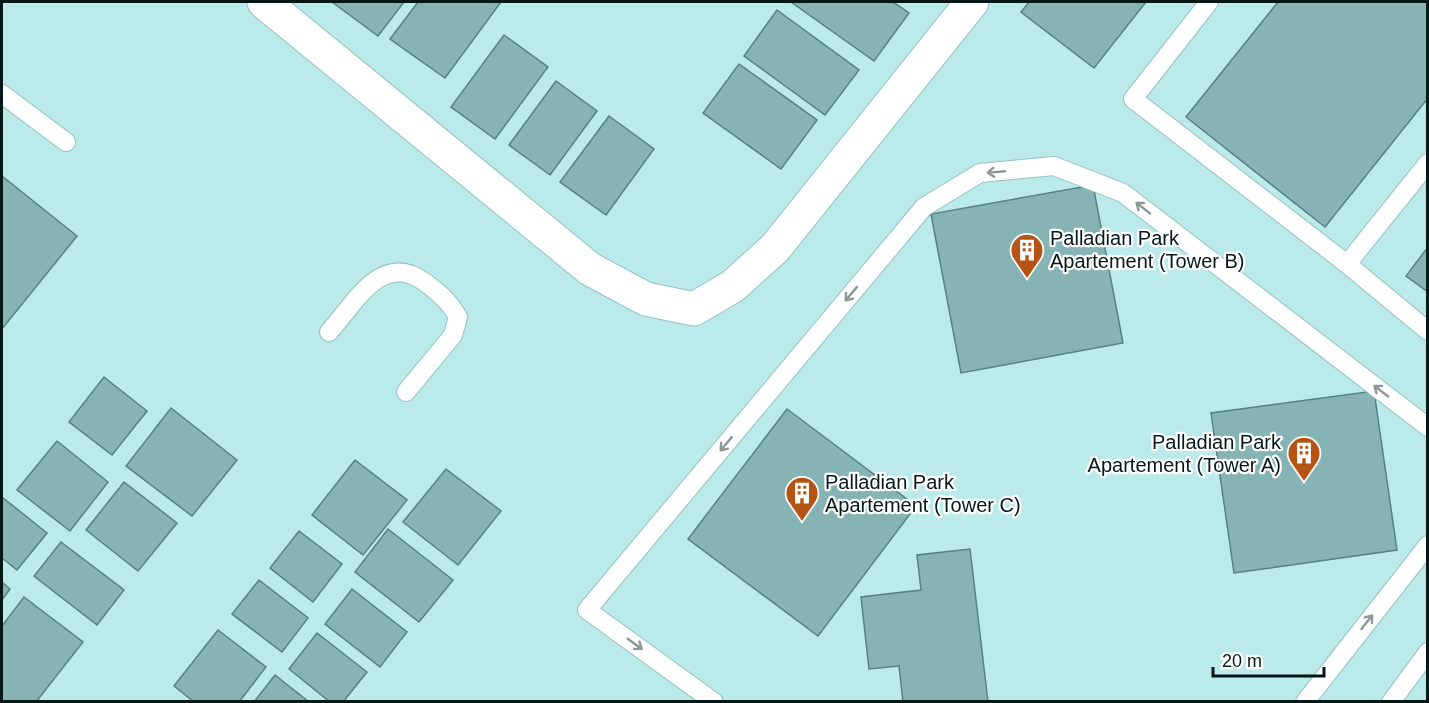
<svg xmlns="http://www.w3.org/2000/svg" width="1429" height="703" font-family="Helvetica,sans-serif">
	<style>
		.building { fill: #86b4b4; stroke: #558182; stroke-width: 1.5 }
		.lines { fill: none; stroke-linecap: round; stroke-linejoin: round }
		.lane-casing { stroke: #94c1c2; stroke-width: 20 }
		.street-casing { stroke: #94c1c2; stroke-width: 35 }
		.lane { stroke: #fff; stroke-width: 18 }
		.street { stroke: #fff; stroke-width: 33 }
		.oneway { stroke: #8e9797 }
		.labels { text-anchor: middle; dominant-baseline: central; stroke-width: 4.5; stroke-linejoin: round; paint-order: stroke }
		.poi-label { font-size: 20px; fill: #051717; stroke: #fff; text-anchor: start }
	</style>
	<rect width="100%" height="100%" fill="#bbeaea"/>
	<!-- building -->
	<g class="building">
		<path d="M332 2H404L378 36Z"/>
		<path d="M418 2H501L445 78 390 39Z"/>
		<path d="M791 2H893L909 13 874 61Z"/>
		<path d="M1029 2H1146L1094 68 1021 12Z"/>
		<path d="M1278 2H1428V98L1325 227 1186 117Z"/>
		<path d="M777 10 859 70 825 115 744 56Z"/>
		<path d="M504 35 548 67 495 139 451 107Z"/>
		<path d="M739 64 817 120 781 169 703 113Z"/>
		<path d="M556 81 597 111 550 175 509 145Z"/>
		<path d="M609 116 654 149 606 215 560 182Z"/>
		<path d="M2 176 77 236 2 329Z"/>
		<path d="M1093 185 1123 343 961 373 931 214Z"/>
		<path d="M1428 247V292L1406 276Z"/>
		<path d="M104 377 147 411 112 455 69 422Z"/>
		<path d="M1374 391 1397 550 1234 573 1211 413Z"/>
		<path d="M171 408 237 460 192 516 126 466Z"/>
		<path d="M787 409 916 506 818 636 688 539Z"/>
		<path d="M57 441 108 482 70 531 17 490Z"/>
		<path d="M355 460 407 500 363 555 312 515Z"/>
		<path d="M446 469 501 511 458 565 403 522Z"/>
		<path d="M124 482 177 523 138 571 86 530Z"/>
		<path d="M2 497 47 533 17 570 2 558Z"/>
		<path d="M388 529 453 580 419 622 355 572Z"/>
		<path d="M299 531 342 564 313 602 270 568Z"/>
		<path d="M61 542 124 590 97 625 34 576Z"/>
		<path d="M970 549 988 702H903L899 666 869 669 861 597 921 590 917 555Z"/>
		<path d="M259 580 308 618 282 652 232 614Z"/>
		<path d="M2 582 10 589 2 600Z"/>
		<path d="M352 589 407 632 380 667 325 624Z"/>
		<path d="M24 597 83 642 36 702H2V626Z"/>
		<path d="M218 630 266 667 239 702H194L174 686Z"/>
		<path d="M317 633 367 672 343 702H330L289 669Z"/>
		<path d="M275 675 309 702H254Z"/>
	</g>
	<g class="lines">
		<defs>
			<g id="lane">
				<path d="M1209 2 1133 99 1347 264 1428 331"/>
				<path d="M2 94 66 142"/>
				<path d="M1347 264 1428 163"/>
				<path d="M329 332C356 302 382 250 426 283 440 294 449 301 458 317L453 335 406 392"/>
				<path d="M714 702 587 610 924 207 980 173 1054 166 1123 193 1428 427"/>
				<path d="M1305 702 1428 545"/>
				<path d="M1391 702 1428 652"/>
			</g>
			<path id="street" d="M264 2 590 269 646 299 694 309 733 286 775 248 972 2"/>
		</defs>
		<!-- lane casing -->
		<use href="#lane" class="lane-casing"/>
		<!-- street casing -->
		<use href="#street" class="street-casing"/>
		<!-- lane -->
		<use href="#lane" class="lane"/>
		<!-- street -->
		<use href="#street" class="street"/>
	</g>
	<!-- one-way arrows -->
	<defs><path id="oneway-shaft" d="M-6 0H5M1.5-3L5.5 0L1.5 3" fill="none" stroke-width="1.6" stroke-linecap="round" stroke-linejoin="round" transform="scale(1.5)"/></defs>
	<g class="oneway">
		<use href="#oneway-shaft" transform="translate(996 172) rotate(175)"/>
		<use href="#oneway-shaft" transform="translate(1143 208) rotate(-142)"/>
		<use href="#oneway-shaft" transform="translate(851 294) rotate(130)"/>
		<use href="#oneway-shaft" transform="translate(1381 391) rotate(-142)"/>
		<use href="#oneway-shaft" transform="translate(726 444) rotate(130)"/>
		<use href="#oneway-shaft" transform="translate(1367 622) rotate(-52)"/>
		<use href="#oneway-shaft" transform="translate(635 644) rotate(36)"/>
	</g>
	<!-- icons -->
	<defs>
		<symbol id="building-pin" viewBox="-11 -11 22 30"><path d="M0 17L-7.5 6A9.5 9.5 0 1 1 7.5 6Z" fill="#b55414" stroke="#fff"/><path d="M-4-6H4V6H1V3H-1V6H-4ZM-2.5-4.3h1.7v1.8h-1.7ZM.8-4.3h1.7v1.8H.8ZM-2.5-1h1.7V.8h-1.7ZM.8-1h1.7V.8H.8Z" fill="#fff"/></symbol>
	</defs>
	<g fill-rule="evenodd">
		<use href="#building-pin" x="1008" y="231" width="38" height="52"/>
		<use href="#building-pin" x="1285" y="434" width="38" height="52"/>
		<use href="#building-pin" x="783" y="474" width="38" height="52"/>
	</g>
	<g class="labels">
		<!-- poi labels -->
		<g class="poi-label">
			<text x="1050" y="238">Palladian Park<tspan x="1050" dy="23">Apartement (Tower B)</tspan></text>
			<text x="1281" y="442" text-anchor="end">Palladian Park<tspan x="1281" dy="23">Apartement (Tower A)</tspan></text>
			<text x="825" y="482">Palladian Park<tspan x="825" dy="23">Apartement (Tower C)</tspan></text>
		</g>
	</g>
	<!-- border -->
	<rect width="1429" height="703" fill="none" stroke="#051717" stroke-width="6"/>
	<!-- scale -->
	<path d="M1213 667v9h111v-9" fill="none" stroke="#051717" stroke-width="3"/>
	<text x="1222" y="667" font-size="18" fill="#051717" stroke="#ffffff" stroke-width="4.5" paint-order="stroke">20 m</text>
</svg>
